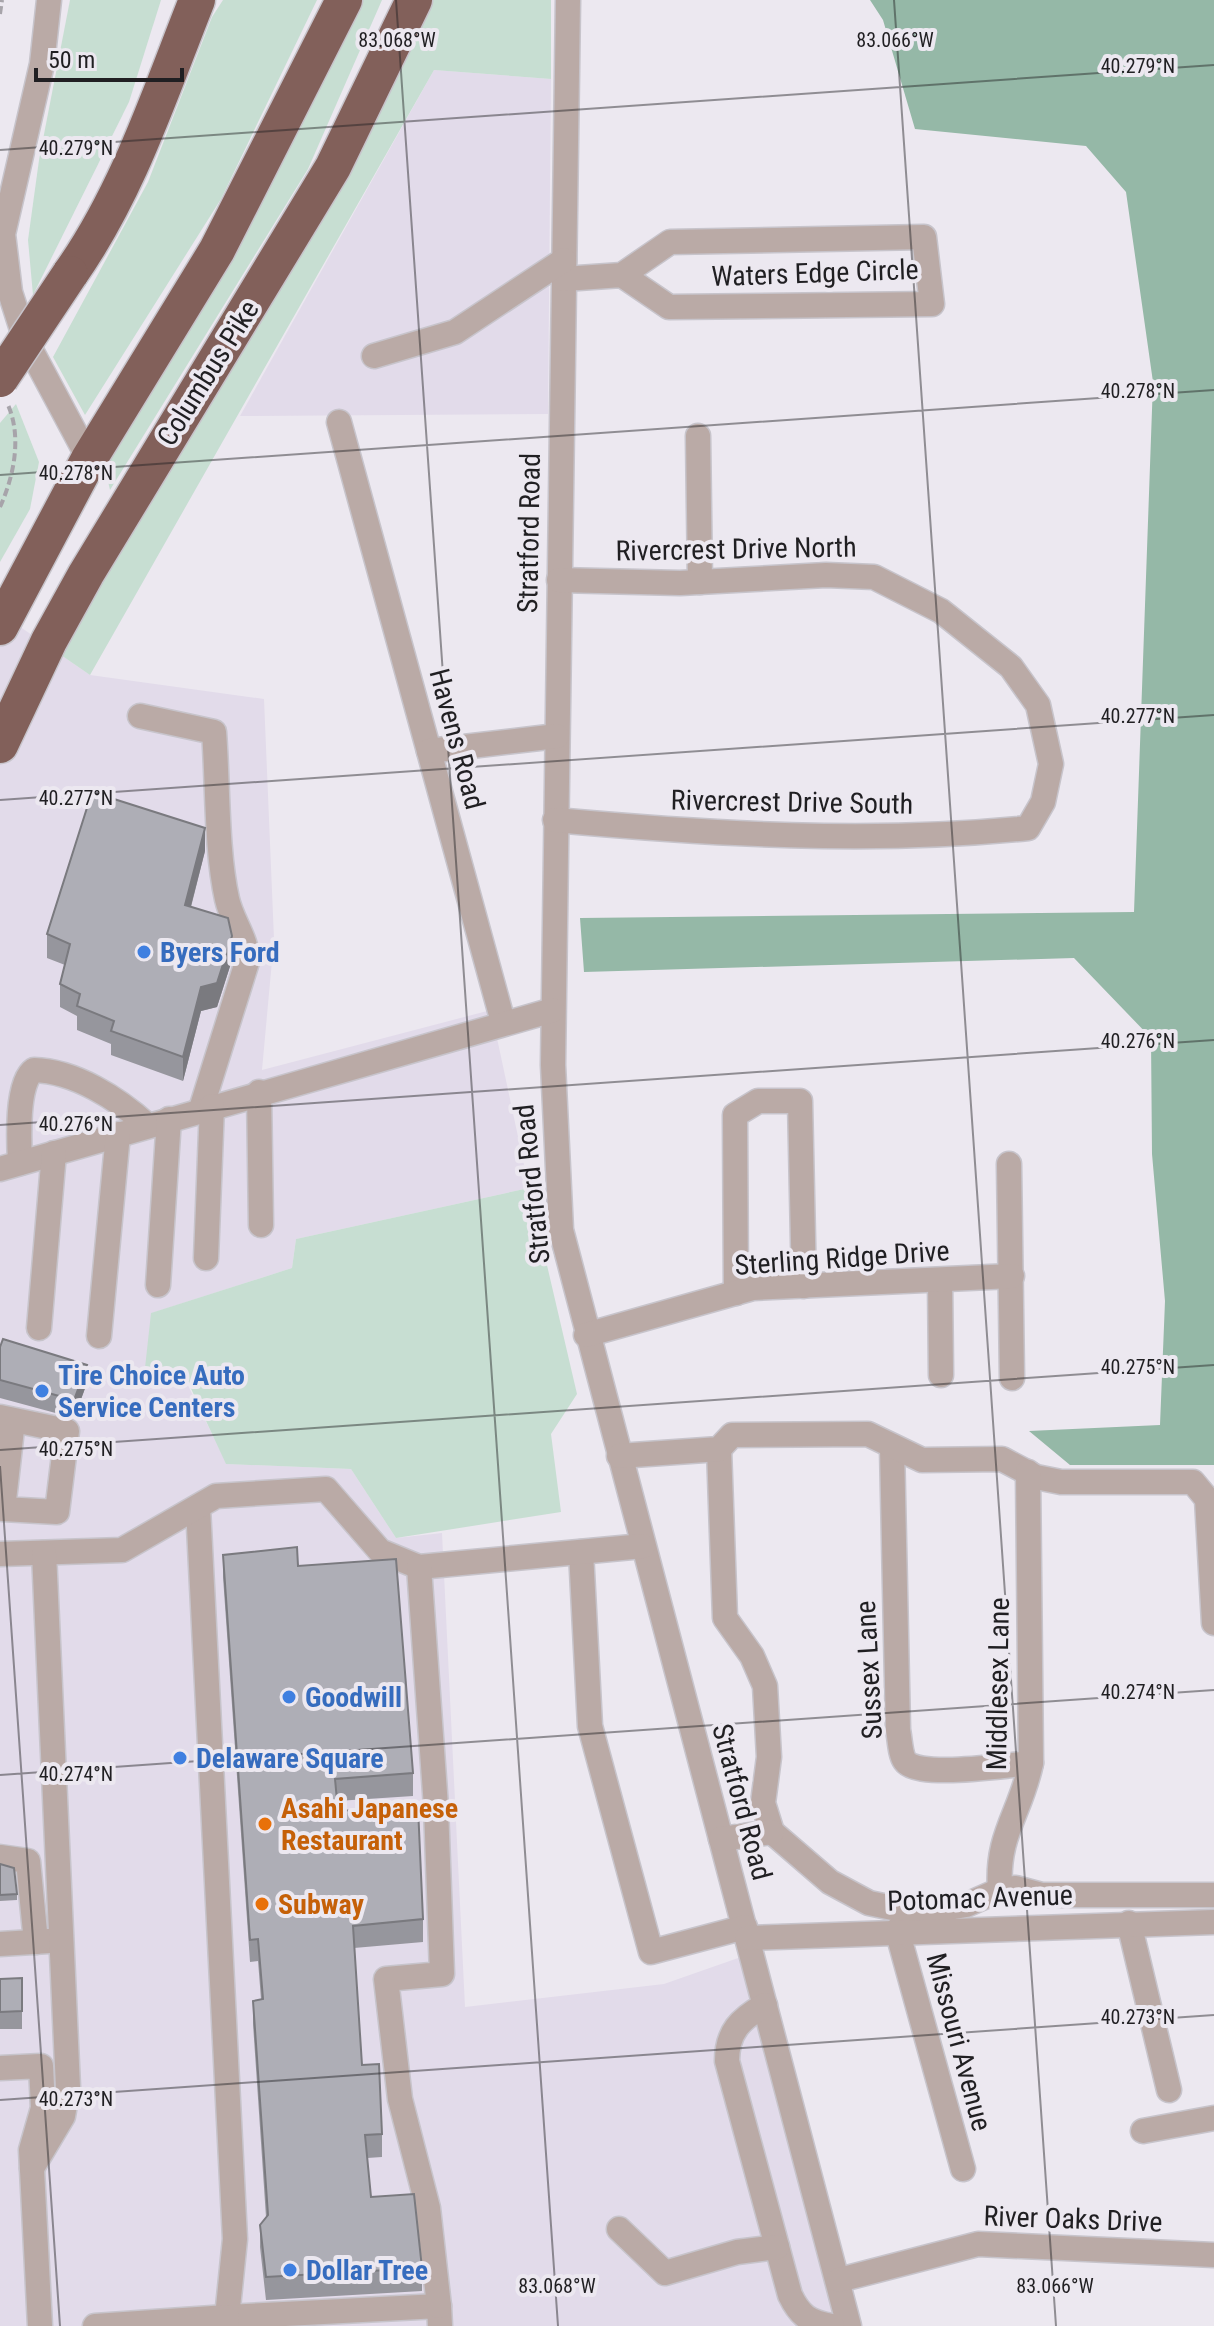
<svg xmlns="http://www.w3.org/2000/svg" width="1214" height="2326" font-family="'Roboto Condensed',sans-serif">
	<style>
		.built { fill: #e2dbea }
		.green { fill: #c7ded2 }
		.forest { fill: #95b8a7 }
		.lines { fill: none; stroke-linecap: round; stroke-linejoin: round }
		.minor-casing { stroke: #c7c4cb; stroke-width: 27 }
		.highway-casing { stroke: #c7c4cb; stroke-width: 39 }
		.path { stroke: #a7a4aa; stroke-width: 4; stroke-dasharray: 8 4; stroke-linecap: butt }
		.minor { stroke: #baaaa6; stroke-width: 24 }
		.highway { stroke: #82605a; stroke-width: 36 }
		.highway-bridge-casing { stroke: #c7c4cb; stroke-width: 39; stroke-linecap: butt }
		.highway-bridge { stroke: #82605a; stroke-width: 36 }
		.wall { fill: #96969d }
		.shaded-wall { fill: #7a7a7f }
		.building { fill: #aeaeb6; stroke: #7a7a7f; stroke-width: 2 }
		.ticks { fill: none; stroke: #201f22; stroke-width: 2; stroke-opacity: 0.45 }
		.shop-dot { fill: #3f7fe0; stroke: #ece8f0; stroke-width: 3 }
		.food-dot { fill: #e8710a; stroke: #ece8f0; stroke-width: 3 }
		.labels { text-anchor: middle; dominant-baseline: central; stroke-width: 8; stroke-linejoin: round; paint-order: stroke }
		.street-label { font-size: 28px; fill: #201f22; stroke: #ece8f0 }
		.shop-label { font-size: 28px; font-weight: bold; fill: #366cbe; stroke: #ece8f0; text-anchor: start }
		.food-label { font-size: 28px; font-weight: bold; fill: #c56008; stroke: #ece8f0; text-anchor: start }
		.ticks-label { font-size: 20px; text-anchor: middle; fill: #201f22; stroke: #ece8f0; stroke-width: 8; stroke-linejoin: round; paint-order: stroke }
	</style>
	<rect width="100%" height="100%" fill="#ece8f0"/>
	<!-- built -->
	<g class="built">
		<path d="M434 70 551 79 548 414 240 416Z"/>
		<path d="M0 613 90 675 264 699 274 939 262 1070 491 1010 529 1188 296 1239 292 1268 152 1313 227 1464 351 1469 396 1538 442 1533 465 2007 664 1984 741 1957 839 2326H0Z"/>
	</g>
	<!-- green -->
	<g class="green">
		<path d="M70 0H161L129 102 33 295 28 240 39 160Z"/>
		<path d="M223 0H317L221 199 85 415 53 357 148 182 212 17Z"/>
		<path d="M357 0H382L308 169 110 490 103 459C194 309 290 162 357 0Z"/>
		<path d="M423 0H551V79L434 70 90 675 58 653Z"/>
		<path d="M16 404 39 462 30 509 0 562V423Z"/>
		<path d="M529 1188 577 1394 551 1434 561 1512 396 1538 351 1469 226 1464 187 1380 145 1368 151 1313 292 1268 296 1239Z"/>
	</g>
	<!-- forest -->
	<path class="forest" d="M870 0H1214V1465H1070L1029 1431 1160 1425 1165 1301 1152 1154 1151 1038 1074 958 584 972 580 918 1134 912 1153 382 1126 192 1086 146 915 129 883 20Z"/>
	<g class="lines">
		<defs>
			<g id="minor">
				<path d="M49 0 42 64 3 234 10 292 25 339 89 459"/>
				<path d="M568 0 553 1065 561 1230 849 2326"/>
				<path d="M564 279 622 275 669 307 932 304 924 237 670 242 622 275"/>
				<path d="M374 356 455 332 564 260"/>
				<path d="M339 422 503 1022"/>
				<path d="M698 436 700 582"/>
				<path d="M140 716 214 732C218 783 216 850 227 899 232 922 248 939 247 962L201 1109"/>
				<path d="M429 751 557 736"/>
				<path d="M555 820C711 834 872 844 1028 828L1043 802 1051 764 1038 705 1011 667 941 611 874 577 826 575 680 583 559 580"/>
				<path d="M259 1092 261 1225"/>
				<path d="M20 1163C19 1142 16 1082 34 1070 75 1071 118 1099 147 1125"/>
				<path d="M1009 1164 1012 1378"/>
				<path d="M0 1169 553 1010"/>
				<path d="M206 1258 212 1106"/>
				<path d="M940 1280 941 1375"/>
				<path d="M158 1285 169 1119"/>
				<path d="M736 1293 735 1115 758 1101H800L804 1286"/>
				<path d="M39 1328 54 1153"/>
				<path d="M586 1335 753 1288 1012 1276"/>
				<path d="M99 1336 118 1134"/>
				<path d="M0 1417 67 1431 57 1512 3 1509 13 1420"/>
				<path d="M892 1447 898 1730C900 1739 900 1754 905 1761 917 1779 1009 1765 1031 1763"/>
				<path d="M719 1449 725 1618 752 1656 765 1686 769 1757 763 1803 772 1832 830 1882 869 1903 902 1910H937L966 1905 1000 1890 1016 1888 1042 1895H1214"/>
				<path d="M619 1456 719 1449 732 1435 868 1434 922 1460 1002 1459 1036 1477 1061 1482H1193L1207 1499 1214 1623"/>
				<path d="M198 1507 235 2239 227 2317 439 2306 440 2326"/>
				<path d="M581 1552 590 1726 651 1952 745 1927"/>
				<path d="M0 1554 122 1550 216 1496 326 1489 380 1551 419 1567 643 1546"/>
				<path d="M419 1567 436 1807 442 1974 386 1979 400 2099 428 2208 439 2306"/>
				<path d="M721 1839 772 1832"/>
				<path d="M0 1857 28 1861 36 1942"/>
				<path d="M1000 1890C996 1834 1021 1813 1031 1763L1028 1472"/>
				<path d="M1129 1923 1169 2090"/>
				<path d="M897 1930 963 2169"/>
				<path d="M747 1938 1214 1922"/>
				<path d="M0 1944 49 1941"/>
				<path d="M765 2005C740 2019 727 2032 727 2061L790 2295C800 2316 809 2322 832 2326"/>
				<path d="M0 2068 41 2066 43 2108 31 2150 40 2326"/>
				<path d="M1143 2131 1214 2118"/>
				<path d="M32 2168 63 2116 68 2087 44 1553"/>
				<path d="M619 2229 665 2273 737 2252 777 2247"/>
				<path d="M839 2280 978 2244 1214 2255"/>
				<path d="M95 2326 227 2317 226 2326"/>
			</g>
			<g id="highway">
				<path d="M70 274C128 192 160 93 197 0"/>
				<path d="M0 627 89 459 217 250 344 0"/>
				<path d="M0 745 49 641 86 574 333 167 414 0"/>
			</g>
		</defs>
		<!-- minor casing -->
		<use href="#minor" class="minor-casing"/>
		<!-- highway casing -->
		<use href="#highway" class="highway-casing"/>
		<!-- path -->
		<g class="path">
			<path d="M0 14 2 0"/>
			<path d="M0 507C14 476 22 437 8 405"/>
		</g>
		<!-- minor -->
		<use href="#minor" class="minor"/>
		<!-- highway -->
		<use href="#highway" class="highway"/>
		<defs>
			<path id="highway-bridge" d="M0 379 70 274"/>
		</defs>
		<!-- highway-bridge casing -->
		<use href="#highway-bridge" class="highway-bridge-casing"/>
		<!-- highway-bridge -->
		<use href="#highway-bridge" class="highway-bridge"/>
	</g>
	<!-- wall -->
	<g class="wall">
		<path d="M205 851 191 907 232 960 217 1007 201 1011 183 1081 111 1055V1044L77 1030V1016L60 1007V984L65 965 47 958V934Z"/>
		<path d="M0 1347 87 1383 74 1418 0 1398Z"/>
		<path d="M223 1555 298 1566 413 1773V1796L337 1801 338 1811 423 1919V1942L354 1948 362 2065 382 2134V2157L367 2158 371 2197 422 2268V2291L266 2300 260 2247V2225L266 2217 253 2024V2001L261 1999 258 1961 250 1962 223 1577Z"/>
		<path d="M0 1864 17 1894V1900L0 1901Z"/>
		<path d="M22 1978V2029H0V1979Z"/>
	</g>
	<!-- shaded-wall -->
	<g class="shaded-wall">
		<path d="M205 828V851L185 929V905Z"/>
		<path d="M232 936V960L217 1007 201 1011 183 1081V1057L201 987Z"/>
		<path d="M87 1365V1383L74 1418V1400Z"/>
	</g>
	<!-- building -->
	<g class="building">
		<path d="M92 792 205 828 185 905 228 918 232 936 217 983 201 987 183 1057 111 1031 114 1021 77 1006 80 994 60 984 70 944 47 934Z"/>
		<path d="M3 1339 87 1365 74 1400 0 1380V1347Z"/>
		<path d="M297 1547 298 1566 396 1559 413 1773 335 1779 338 1811 418 1807 423 1919 353 1926 362 2065 379 2064 382 2134 365 2135 371 2197 414 2194 422 2268 266 2277 260 2225 268 2215 253 2001 263 1999 258 1939 250 1940 223 1555Z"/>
		<path d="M0 1864 14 1868 17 1894 0 1895Z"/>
		<path d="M22 1978V2011L0 2012V1979Z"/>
	</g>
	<!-- ticks -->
	<path class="ticks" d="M396 0 558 2326M894 0 1056 2326M0 150 1214 65M0 475 1214 390M0 800 1214 715M0 1125 1214 1040M0 1450 1214 1365M0 1466 60 2326M0 1775 1214 1690M0 2100 1214 2015"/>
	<!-- markers -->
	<g class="shop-dot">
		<circle cx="144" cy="952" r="8"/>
		<circle cx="42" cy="1391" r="8"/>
		<circle cx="289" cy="1697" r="8"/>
		<circle cx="180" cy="1758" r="8"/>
		<circle cx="290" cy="2270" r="8"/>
	</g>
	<g class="food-dot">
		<circle cx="265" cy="1824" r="8"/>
		<circle cx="262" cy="1904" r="8"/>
	</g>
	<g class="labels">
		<!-- street labels -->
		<g class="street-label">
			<text transform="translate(815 273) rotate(-2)">Waters Edge Circle</text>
			<text transform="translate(208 373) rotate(-58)">Columbus Pike</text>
			<text transform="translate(529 533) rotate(-89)">Stratford Road</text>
			<text transform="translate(736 549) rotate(-1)">Rivercrest Drive North</text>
			<text transform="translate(457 739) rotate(75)">Havens Road</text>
			<text transform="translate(792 802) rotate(1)">Rivercrest Drive South</text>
			<text transform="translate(532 1184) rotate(-96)">Stratford Road</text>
			<text transform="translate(842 1258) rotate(-4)">Sterling Ridge Drive</text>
			<text transform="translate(869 1670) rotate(-93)">Sussex Lane</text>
			<text transform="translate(998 1684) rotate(-89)">Middlesex Lane</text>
			<text transform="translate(742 1802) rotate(75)">Stratford Road</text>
			<text transform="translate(980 1898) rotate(-2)">Potomac Avenue</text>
			<text transform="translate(959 2042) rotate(75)">Missouri Avenue</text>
			<text transform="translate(1073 2219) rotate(2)">River Oaks Drive</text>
		</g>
		<!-- shop labels -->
		<g class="shop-label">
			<text x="160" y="952">Byers Ford</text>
			<text x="58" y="1375">Tire Choice Auto<tspan x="58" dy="32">Service Centers</tspan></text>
			<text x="305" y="1697">Goodwill</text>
			<text x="196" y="1758">Delaware Square</text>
			<text x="306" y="2270">Dollar Tree</text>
		</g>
		<!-- food labels -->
		<g class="food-label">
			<text x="281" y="1808">Asahi Japanese<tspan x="281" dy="32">Restaurant</tspan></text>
			<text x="278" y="1904">Subway</text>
		</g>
	</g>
	<g class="ticks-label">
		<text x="397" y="47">83.068°W</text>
		<text x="895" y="47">83.066°W</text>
		<text x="1138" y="73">40.279°N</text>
		<text x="76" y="155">40.279°N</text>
		<text x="1138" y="398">40.278°N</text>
		<text x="76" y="480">40.278°N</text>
		<text x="1138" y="723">40.277°N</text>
		<text x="76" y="805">40.277°N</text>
		<text x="1138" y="1048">40.276°N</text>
		<text x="76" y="1131">40.276°N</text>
		<text x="1138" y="1374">40.275°N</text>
		<text x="76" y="1456">40.275°N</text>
		<text x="1138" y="1699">40.274°N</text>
		<text x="76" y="1781">40.274°N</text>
		<text x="1138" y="2024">40.273°N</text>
		<text x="76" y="2106">40.273°N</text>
		<text x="557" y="2293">83.068°W</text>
		<text x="1055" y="2293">83.066°W</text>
	</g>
	<!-- scale -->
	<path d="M36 68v12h146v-12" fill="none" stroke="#201f22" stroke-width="4"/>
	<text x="48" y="68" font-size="24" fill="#201f22" stroke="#ece8f0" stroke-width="6" paint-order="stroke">50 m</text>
</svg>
